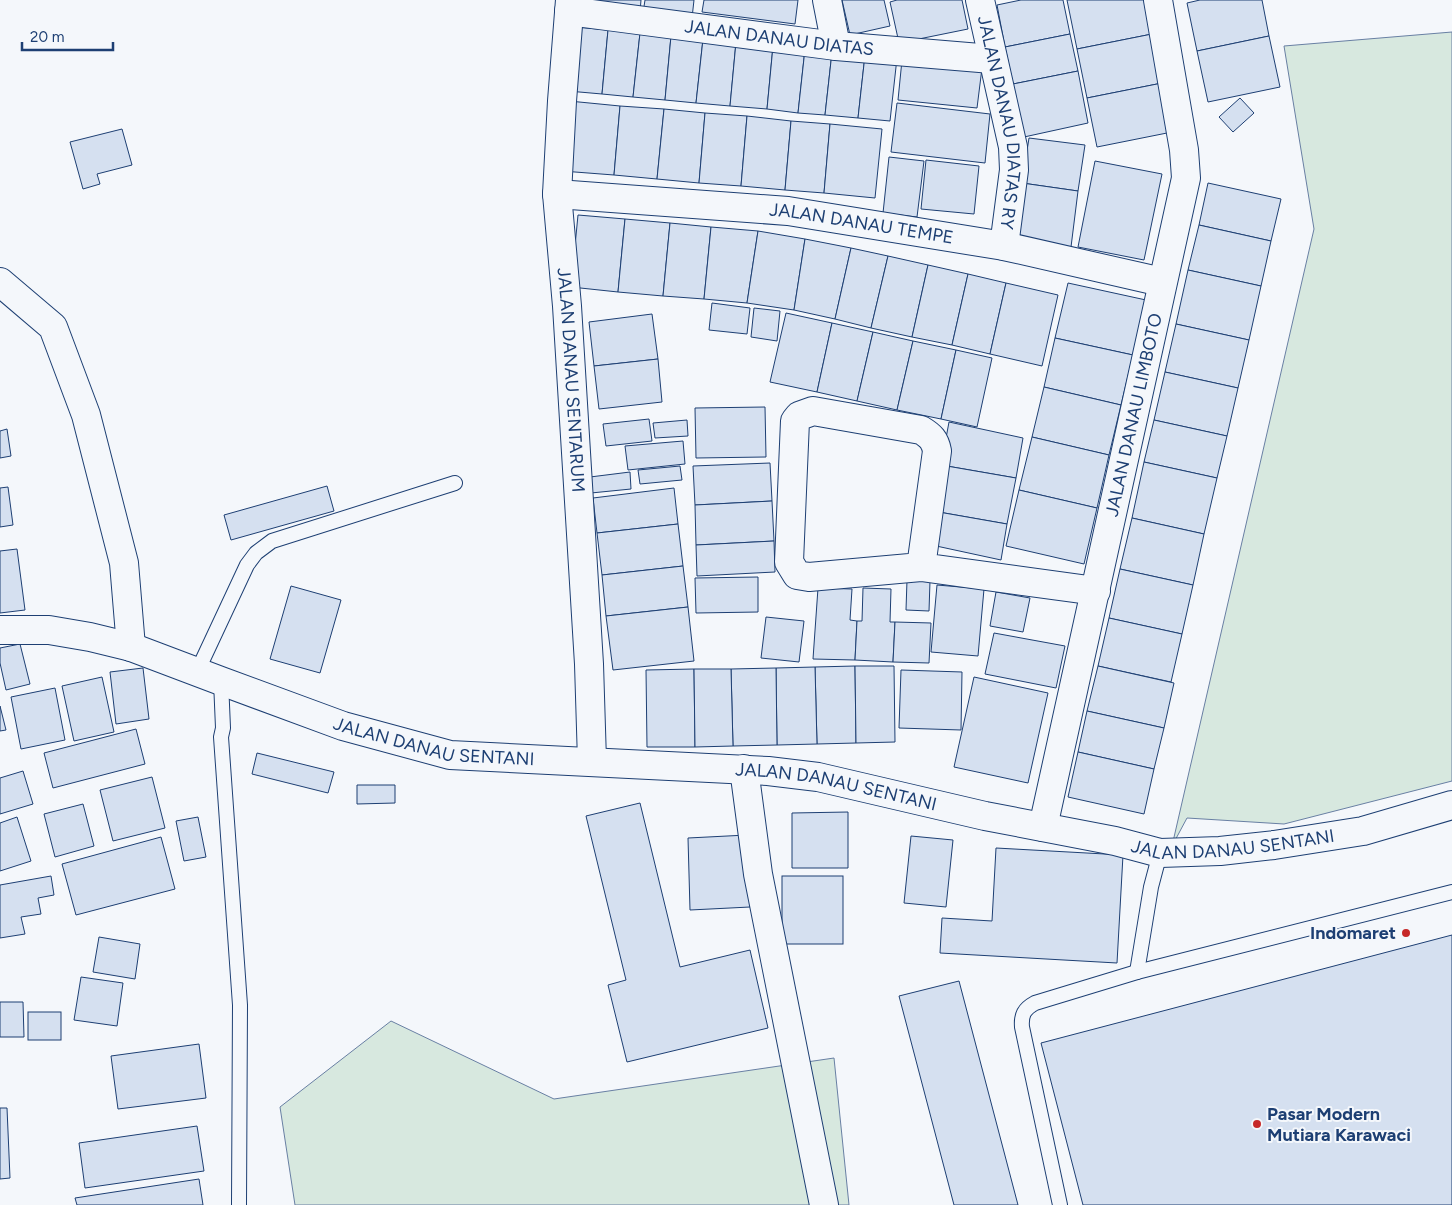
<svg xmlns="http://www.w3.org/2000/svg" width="1452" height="1205" font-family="Figtree,sans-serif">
	<rect width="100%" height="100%" fill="#f4f7fb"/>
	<g fill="#d7e8df" stroke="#687fa3">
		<polygon points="1452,32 1452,781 1284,824 1187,818 1172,846 1314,229 1284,46"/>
		<polygon points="391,1021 554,1099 834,1058 849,1205 295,1205 280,1107"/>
	</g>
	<g fill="#d5e0f0" stroke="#1d3f73">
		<polygon points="576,0 641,0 640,12"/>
		<polygon points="645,0 694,0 692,18 643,13"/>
		<polygon points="704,0 798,0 795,24 702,12"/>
		<polygon points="842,0 884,0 890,26 850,35"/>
		<polygon points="897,0 962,0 968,29 899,43 890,2"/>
		<polygon points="1021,0 1063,0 1070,34 1005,47 997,5"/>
		<polygon points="1067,0 1145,0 1152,34 1077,49"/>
		<polygon points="1200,0 1262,0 1269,36 1197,51 1187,3"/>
		<polygon points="574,27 608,30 602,94 568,91"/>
		<polygon points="608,30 640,33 633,97 602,94"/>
		<polygon points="640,33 671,36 665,100 633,97"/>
		<polygon points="1070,34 1078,71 1013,84 1005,47"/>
		<polygon points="1152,34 1162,83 1087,98 1077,49"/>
		<polygon points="671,36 703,39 696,103 665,100"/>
		<polygon points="1269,36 1280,87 1208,102 1197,51"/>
		<polygon points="703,39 736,42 730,106 696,103"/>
		<polygon points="736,42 773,46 767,109 730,106"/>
		<polygon points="773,46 805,49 798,113 767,109"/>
		<polygon points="805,49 832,52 825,115 798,113"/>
		<polygon points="832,52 865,55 858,118 825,115"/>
		<polygon points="865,55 897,58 890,121 858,118"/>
		<polygon points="902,60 982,68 977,108 898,100"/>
		<polygon points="1078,71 1088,123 1024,137 1013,84"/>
		<polygon points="1162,83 1172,132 1097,147 1087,98"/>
		<polygon points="1240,98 1254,113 1233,132 1219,117"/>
		<polygon points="569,101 620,106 614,175 562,171"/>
		<polygon points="897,103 990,114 985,163 891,152"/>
		<polygon points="620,106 664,109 657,179 614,175"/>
		<polygon points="664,109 705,113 699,183 657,179"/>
		<polygon points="705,113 747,116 741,186 699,183"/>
		<polygon points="747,116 791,121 785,190 741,186"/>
		<polygon points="791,121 830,124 824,193 785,190"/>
		<polygon points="830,124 882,129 875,198 824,193"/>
		<polygon points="122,129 132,165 97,174 100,184 83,189 70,142"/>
		<polygon points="1029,138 1085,145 1078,191 1022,183"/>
		<polygon points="889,157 924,161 917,217 883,213"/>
		<polygon points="926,160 979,166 974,214 921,209"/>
		<polygon points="1095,161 1162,174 1144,260 1078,247"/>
		<polygon points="1022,183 1078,191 1071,247 1015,240"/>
		<polygon points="1208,183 1281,199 1271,241 1199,225"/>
		<polygon points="578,215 625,219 618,292 571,287"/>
		<polygon points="625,219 670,223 663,296 618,292"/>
		<polygon points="670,223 711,227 704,299 663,296"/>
		<polygon points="1199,225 1271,241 1261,286 1188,270"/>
		<polygon points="711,227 758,231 747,303 704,299"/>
		<polygon points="758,231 805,239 794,310 747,303"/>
		<polygon points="805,239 851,248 835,319 794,310"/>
		<polygon points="851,248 888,256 871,328 835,319"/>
		<polygon points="888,256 928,265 912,337 871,328"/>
		<polygon points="928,265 968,274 952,345 912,337"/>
		<polygon points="1188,270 1261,286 1249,340 1176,324"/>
		<polygon points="968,274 1006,283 990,354 952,345"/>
		<polygon points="1006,283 1058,295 1042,366 990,354"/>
		<polygon points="1068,283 1146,300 1133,355 1055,338"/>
		<polygon points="712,303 750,308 747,334 709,330"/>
		<polygon points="754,308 780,311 777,341 751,337"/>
		<polygon points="786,313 832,323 817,392 770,382"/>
		<polygon points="652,314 658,359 594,366 589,322"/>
		<polygon points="832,323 873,332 857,401 817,392"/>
		<polygon points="1176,324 1249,340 1238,388 1165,372"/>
		<polygon points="873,332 913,341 897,410 857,401"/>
		<polygon points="1055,338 1133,355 1121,405 1044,387"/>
		<polygon points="913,341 956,350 941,419 897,410"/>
		<polygon points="956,350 992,358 977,427 941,419"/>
		<polygon points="658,359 662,402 599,409 594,366"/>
		<polygon points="1165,372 1238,388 1227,436 1154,420"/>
		<polygon points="1044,387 1121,405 1109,455 1032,437"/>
		<polygon points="765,407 766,457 696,458 695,408"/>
		<polygon points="649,419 652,441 606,446 603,424"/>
		<polygon points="687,420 688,436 655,438 653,423"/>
		<polygon points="1154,420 1227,436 1217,478 1144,462"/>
		<polygon points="949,422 1023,438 1016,478 941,465"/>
		<polygon points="7,429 11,456 0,458 0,431"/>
		<polygon points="1032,437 1109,455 1097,508 1019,490"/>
		<polygon points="683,441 685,464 628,470 625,446"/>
		<polygon points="1144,462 1217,478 1204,534 1132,518"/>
		<polygon points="770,463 772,501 695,505 693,466"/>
		<polygon points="941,465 1016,478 1007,524 933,511"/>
		<polygon points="680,466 682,480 640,484 638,470"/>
		<polygon points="630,472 631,489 591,493 590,477"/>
		<polygon points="327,486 334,511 231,540 224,515"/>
		<polygon points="8,487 13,525 0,527 0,488"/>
		<polygon points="674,488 678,524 597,533 593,498"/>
		<polygon points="1019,490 1097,508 1084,564 1006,546"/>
		<polygon points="772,501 774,541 696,545 695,505"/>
		<polygon points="933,511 1007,524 1001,560 927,544"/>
		<polygon points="1132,518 1204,534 1193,585 1120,569"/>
		<polygon points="678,524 683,566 602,575 597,533"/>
		<polygon points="774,541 775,572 697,576 696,545"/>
		<polygon points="17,549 25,610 0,613 0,551"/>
		<polygon points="683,566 688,607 606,616 602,575"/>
		<polygon points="1120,569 1193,585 1182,634 1109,618"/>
		<polygon points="758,577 758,612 696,613 695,578"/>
		<polygon points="907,580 930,581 929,611 906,610"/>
		<polygon points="937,585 984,589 978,656 931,652"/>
		<polygon points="291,586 341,600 320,673 270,659"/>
		<polygon points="818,588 852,589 850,620 857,621 855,660 813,659"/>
		<polygon points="863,588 891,589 890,622 895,622 893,662 855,660 857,621 862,621"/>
		<polygon points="996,592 1030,598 1023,632 990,626"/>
		<polygon points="688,607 694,661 613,670 606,616"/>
		<polygon points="766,617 804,621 799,662 761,658"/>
		<polygon points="1109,618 1182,634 1171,682 1098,666"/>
		<polygon points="895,622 931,623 929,663 893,662"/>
		<polygon points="994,633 1065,646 1056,688 985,674"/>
		<polygon points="20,644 30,684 6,690 0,663 0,648"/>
		<polygon points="855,666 856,743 817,744 815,667"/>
		<polygon points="855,666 894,666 895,742 856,743"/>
		<polygon points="1098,666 1174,683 1164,728 1087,711"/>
		<polygon points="815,667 817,744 777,745 776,668"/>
		<polygon points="143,668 149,719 116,724 110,672"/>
		<polygon points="776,668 777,745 733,746 731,669"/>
		<polygon points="694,669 695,747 647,747 646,670"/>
		<polygon points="694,669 731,669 733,746 695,747"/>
		<polygon points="901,670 962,672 961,730 899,728"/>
		<polygon points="102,677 114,732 74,741 62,686"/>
		<polygon points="974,677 1048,693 1028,783 954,767"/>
		<polygon points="55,688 65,740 21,749 11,697"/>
		<polygon points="0,706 6,730 0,731"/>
		<polygon points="1087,711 1164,728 1154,769 1078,752"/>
		<polygon points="136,729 145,764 53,788 44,753"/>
		<polygon points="1078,752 1154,769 1144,814 1068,797"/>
		<polygon points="257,753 334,772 328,793 252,774"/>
		<polygon points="23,771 33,804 0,814 0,778"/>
		<polygon points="152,777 165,828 113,841 100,790"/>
		<polygon points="357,785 395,785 395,803 357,804"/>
		<polygon points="640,803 680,967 750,950 768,1028 627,1062 608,985 626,980 586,816"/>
		<polygon points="83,804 94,846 55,857 44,814"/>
		<polygon points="848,812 848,868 792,868 792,813"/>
		<polygon points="17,817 31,861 0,871 0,823"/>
		<polygon points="198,817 206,857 184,861 176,821"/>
		<polygon points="747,835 750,907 690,910 688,838"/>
		<polygon points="911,836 953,840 946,907 904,903"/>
		<polygon points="161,837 175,889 76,915 62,864"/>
		<polygon points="996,848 1123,855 1117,963 940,953 942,918 992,921"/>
		<polygon points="51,876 54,895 38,898 41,914 21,917 25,934 0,938 0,885"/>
		<rect x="782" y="876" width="61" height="68"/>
		<polygon points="1452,935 1452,1205 1083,1205 1041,1043"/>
		<polygon points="99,937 140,944 135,979 93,972"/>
		<polygon points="81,977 123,983 117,1026 74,1020"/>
		<polygon points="959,981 1018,1205 954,1205 899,996"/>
		<polygon points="0,1002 23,1002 24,1037 0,1037"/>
		<rect x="28" y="1012" width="33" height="28"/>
		<polygon points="199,1044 206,1098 118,1109 111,1056"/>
		<polygon points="0,1108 7,1108 10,1178 0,1179"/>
		<polygon points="197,1126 204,1171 85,1188 79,1143"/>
		<polygon points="199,1179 203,1205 77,1205 75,1198"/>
	</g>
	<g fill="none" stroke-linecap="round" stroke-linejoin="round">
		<defs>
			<g id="lane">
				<polyline points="197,672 247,565 256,553 272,541 455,483"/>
				<polyline points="221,681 223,728 221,737 240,1005 239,1205"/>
				<polyline points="1137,972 1151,887 1160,853"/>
				<path d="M1060,1205L1022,1027C1021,1015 1024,1009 1035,1003L1137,972L1452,892"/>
			</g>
			<g id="street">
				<path id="s1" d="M570,0L562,101L557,194L567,306L589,664L592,761"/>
				<polyline points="827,0 836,46"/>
				<path id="s2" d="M980,0L1013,147L1014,170L1004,246"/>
				<path id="s3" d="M569,11L836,46L992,59"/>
				<path id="s4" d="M557,194L788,211L1004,246L1162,282"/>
				<polyline points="0,282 53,327 86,415 124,563 131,647"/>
				<path d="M921,567L937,451C935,440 931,436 921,430L813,411L799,416L795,421L789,562L797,575L809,577L921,567L1096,591"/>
				<path id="s5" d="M0,630H49L90,637L131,647L221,681L343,726L450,755L768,771L818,777L985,816L1115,841L1160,853L1220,851L1274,845L1363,831L1452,805"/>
				<polyline points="744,769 758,874 824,1205"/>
				<path id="s6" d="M1043,827L1186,178L1184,150L1158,0"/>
			</g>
		</defs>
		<use href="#lane" stroke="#1d3f73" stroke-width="16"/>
		<use href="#street" stroke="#1d3f73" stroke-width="30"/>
		<use href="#lane" stroke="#f4f7fb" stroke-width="14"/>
		<use href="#street" stroke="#f4f7fb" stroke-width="28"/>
	</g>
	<g fill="#c62828" stroke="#f4f7fb" stroke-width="2">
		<circle cx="1406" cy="933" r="5"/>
		<circle cx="1257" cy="1124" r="5"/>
	</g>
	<g text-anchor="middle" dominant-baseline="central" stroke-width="4" stroke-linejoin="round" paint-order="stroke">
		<g font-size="18" fill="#1d3f73" stroke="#f4f7fb">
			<text stroke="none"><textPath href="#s3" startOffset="212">JALAN DANAU DIATAS</textPath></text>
			<text stroke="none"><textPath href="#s2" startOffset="125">JALAN DANAU DIATAS RY</textPath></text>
			<text stroke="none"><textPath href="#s4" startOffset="306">JALAN DANAU TEMPE</textPath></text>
			<text stroke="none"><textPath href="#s1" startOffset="381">JALAN DANAU SENTARUM</textPath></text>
			<text stroke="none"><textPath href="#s6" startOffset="422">JALAN DANAU LIMBOTO</textPath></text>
			<text stroke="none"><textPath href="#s5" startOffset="452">JALAN DANAU SENTANI</textPath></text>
			<text stroke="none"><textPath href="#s5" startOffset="858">JALAN DANAU SENTANI</textPath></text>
			<text stroke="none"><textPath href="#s5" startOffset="1262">JALAN DANAU SENTANI</textPath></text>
		</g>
		<g font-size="18" font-weight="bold" fill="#1d3f73" stroke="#f4f7fb" text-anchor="end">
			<text x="1396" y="933">Indomaret</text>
			<text x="1267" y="1114" text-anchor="start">Pasar Modern<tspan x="1267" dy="21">Mutiara Karawaci</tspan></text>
		</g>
	</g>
	<path d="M22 42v8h91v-8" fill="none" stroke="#1d3f73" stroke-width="2.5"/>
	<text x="30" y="42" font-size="15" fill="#1d3f73" stroke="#f4f7fb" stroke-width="4" paint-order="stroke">20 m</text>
</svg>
